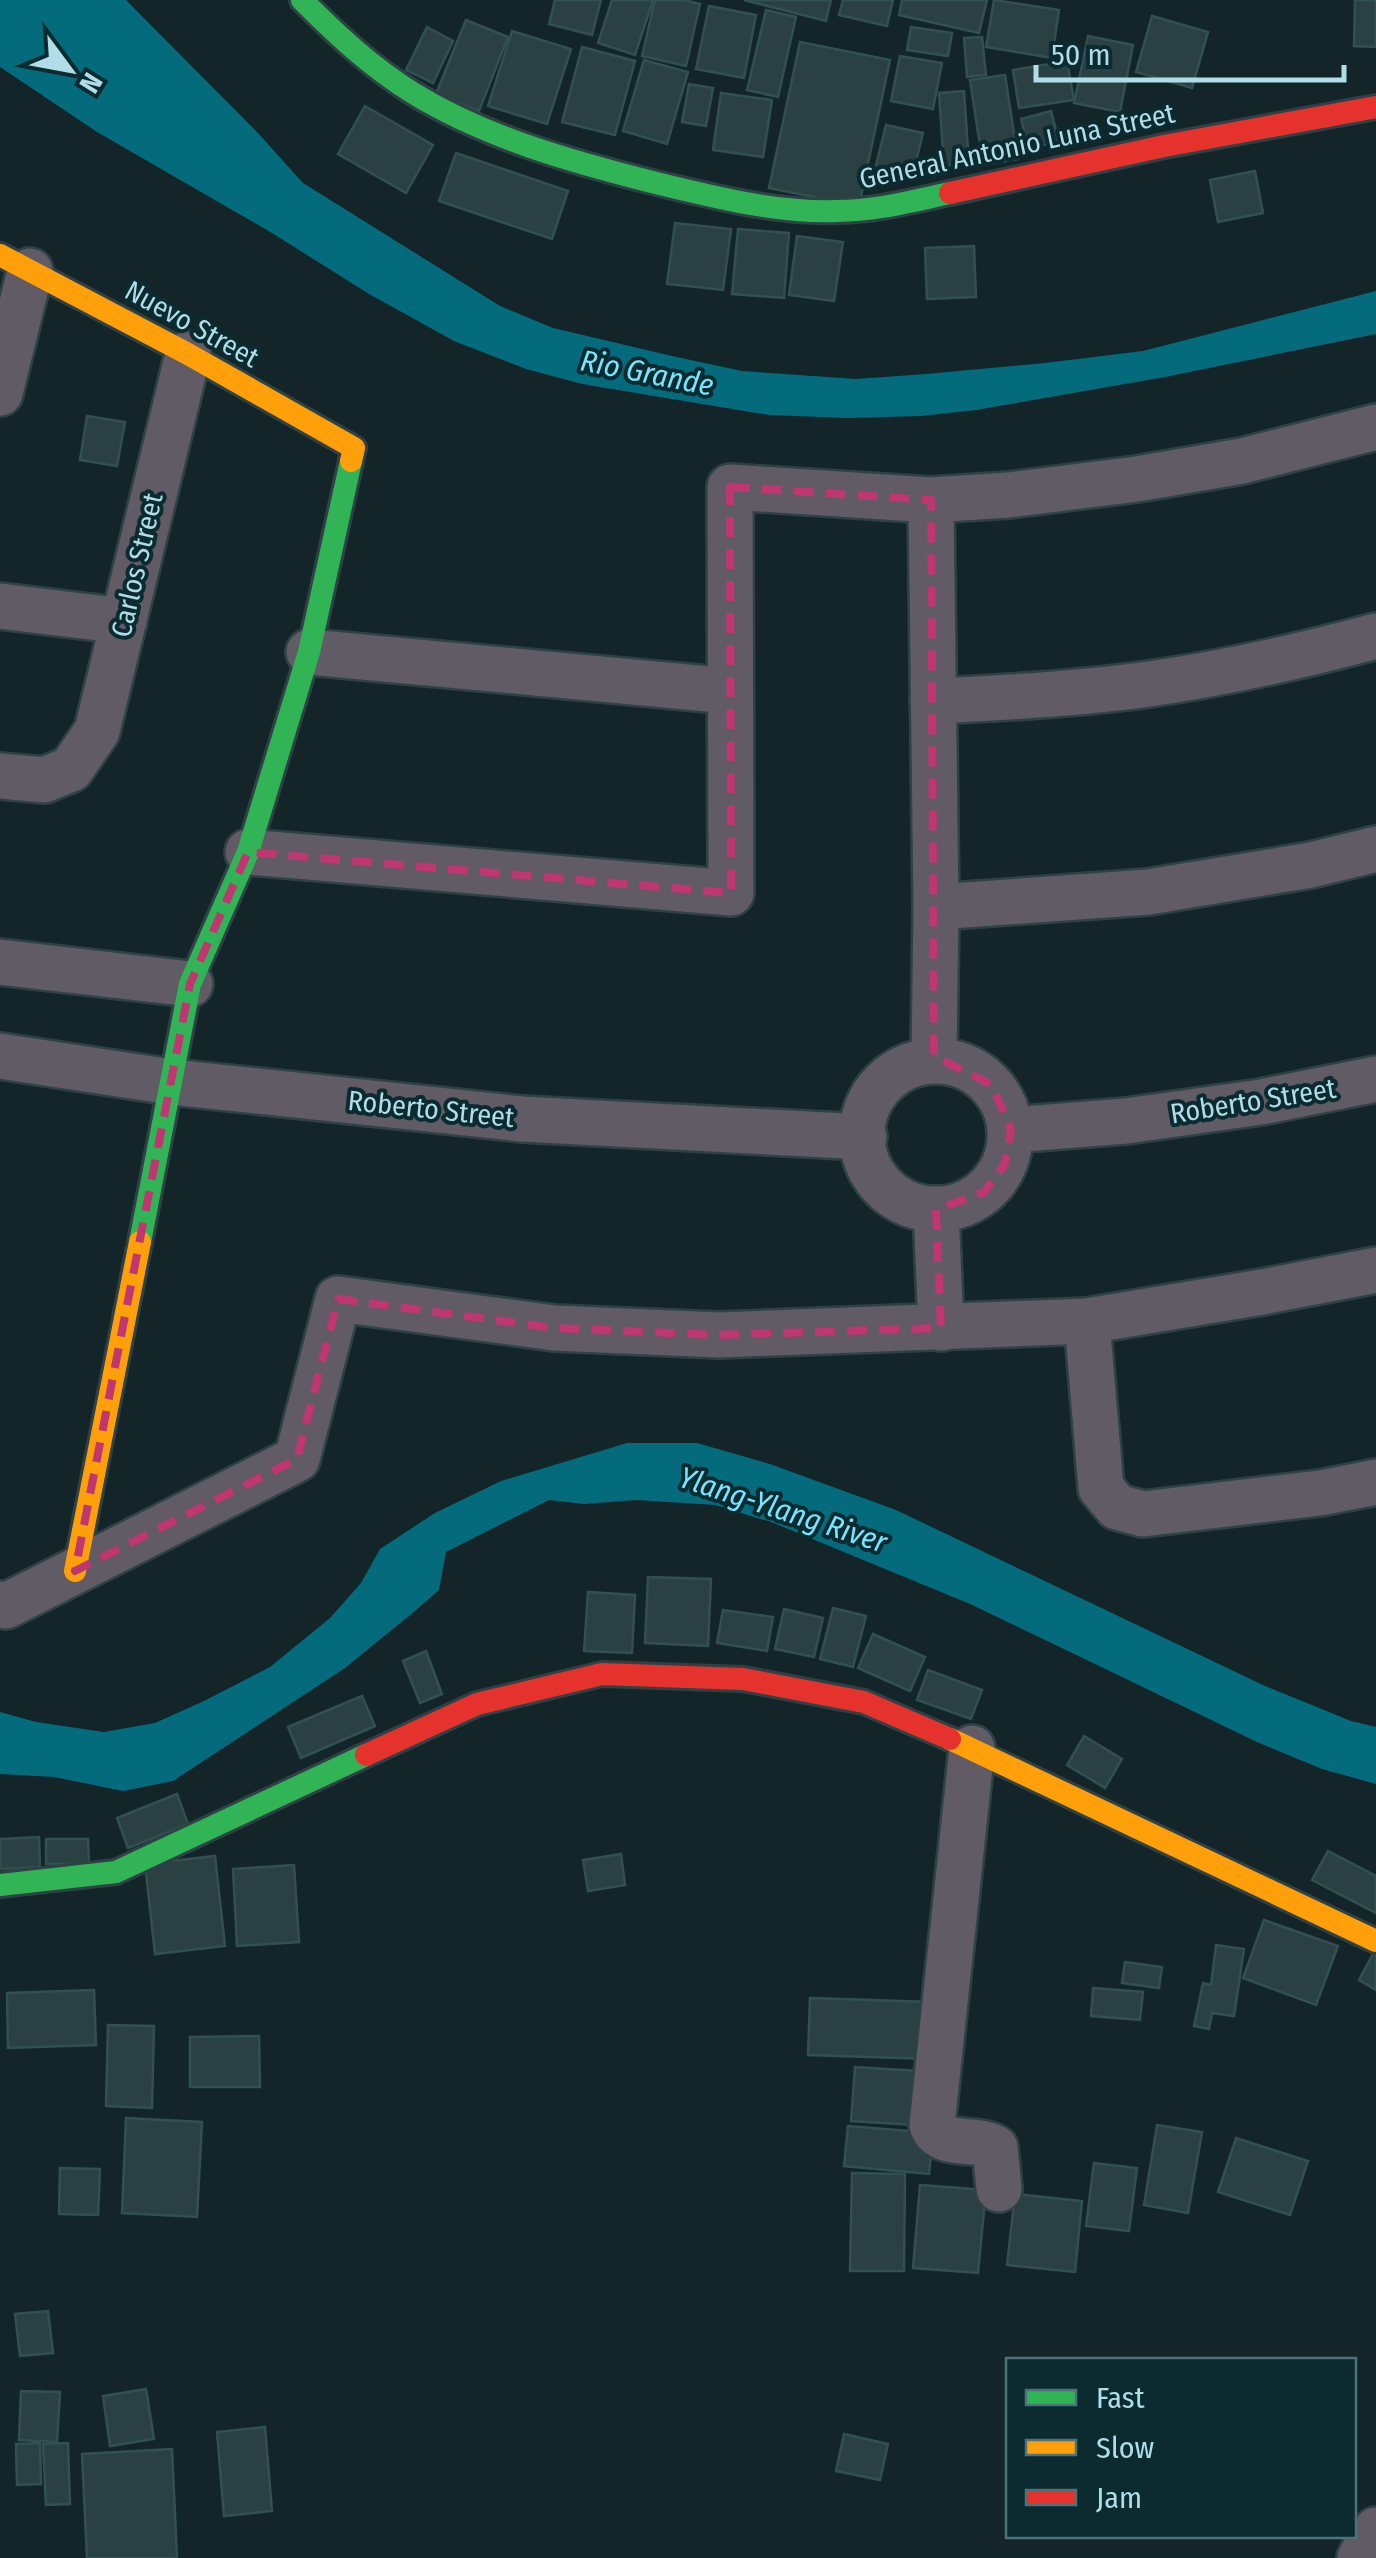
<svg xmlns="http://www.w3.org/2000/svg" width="1376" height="2558" font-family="'Fira Sans Condensed',sans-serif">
	<rect width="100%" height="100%" fill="#132529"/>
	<g fill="#036b7b">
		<polygon points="0,0 126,0 258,133 303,183 500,306 553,328 672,356 742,371 856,379 926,374 1045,363 1143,351 1376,291 1376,334 1165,377 976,410 921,416 848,418 769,415 582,384 526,369 454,341 369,294 272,233 97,132 0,67"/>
		<polygon points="627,1443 697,1443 770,1464 896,1510 1265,1686 1351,1721 1376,1727 1376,1784 1322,1769 1257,1742 970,1604 771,1522 715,1505 636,1500 584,1504 549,1500 446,1552 439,1590 415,1611 345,1668 173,1781 123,1791 54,1777 0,1774 0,1712 36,1722 104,1732 155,1723 204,1701 270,1667 330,1618 361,1583 380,1549 435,1513 501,1481"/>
	</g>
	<g fill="#2a4042" stroke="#325052" stroke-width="2.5">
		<polygon points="555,0 601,0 592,35 549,24"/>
		<polygon points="612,0 653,0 635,55 598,43"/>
		<polygon points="655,0 684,0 700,4 686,66 642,56"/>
		<polygon points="744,0 831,0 826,21"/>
		<polygon points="843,0 893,0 887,26 839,15"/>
		<polygon points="902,0 987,0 979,33 899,15"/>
		<polygon points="994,0 1059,10 1052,58 986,47"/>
		<polygon points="1355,0 1376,0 1376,47 1354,46"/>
		<polygon points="709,6 756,15 744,78 696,69"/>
		<polygon points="766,10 796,17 778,97 747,90"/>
		<polygon points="1152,16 1208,32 1192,88 1136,72"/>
		<polygon points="466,20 508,37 479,111 436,94"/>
		<polygon points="427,27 453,41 433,83 406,70"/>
		<polygon points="911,27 952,33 948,56 907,50"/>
		<polygon points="512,31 571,49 547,124 488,106"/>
		<polygon points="1088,36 1133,45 1120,112 1074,103"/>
		<polygon points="982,37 986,75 967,77 964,38"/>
		<polygon points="800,42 890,60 859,206 769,188"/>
		<polygon points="582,47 635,61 615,135 562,122"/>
		<polygon points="900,56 942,63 933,109 891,101"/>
		<polygon points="644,60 688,72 667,144 623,131"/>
		<polygon points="1067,61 1074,100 1019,108 1013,70"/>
		<polygon points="1005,75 1018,159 983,165 970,80"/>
		<polygon points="689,84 713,88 706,126 682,122"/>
		<polygon points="964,91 969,164 944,166 939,93"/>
		<polygon points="721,93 772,100 763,157 713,150"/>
		<polygon points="365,106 433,145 406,193 338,154"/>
		<polygon points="1051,111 1059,141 1029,149 1021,119"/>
		<polygon points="886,125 923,133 912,178 875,169"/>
		<polygon points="456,153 568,191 552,239 439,201"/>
		<polygon points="1255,171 1263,213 1218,222 1210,180"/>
		<polygon points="675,223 731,229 723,290 667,284"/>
		<polygon points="738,229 789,233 784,298 732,294"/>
		<polygon points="797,236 843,242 834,301 789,295"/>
		<polygon points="974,246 976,297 927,299 925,248"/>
		<polygon points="87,416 125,422 117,466 80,460"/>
		<polygon points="648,1577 711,1579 708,1646 645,1643"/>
		<polygon points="588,1592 635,1595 632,1653 584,1651"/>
		<polygon points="833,1608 866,1616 853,1667 820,1659"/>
		<polygon points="784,1609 823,1618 814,1657 775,1649"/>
		<polygon points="723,1610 773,1617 767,1651 717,1643"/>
		<polygon points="873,1634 925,1657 910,1691 858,1668"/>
		<polygon points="426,1651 442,1694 420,1703 403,1661"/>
		<polygon points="928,1670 982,1690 971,1719 917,1700"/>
		<polygon points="362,1696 375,1726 301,1758 288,1727"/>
		<polygon points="1084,1736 1122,1759 1105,1788 1067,1765"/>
		<polygon points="177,1794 188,1824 128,1848 117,1818"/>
		<polygon points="39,1837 40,1867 0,1869 0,1839"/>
		<polygon points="46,1839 88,1839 89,1864 46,1864"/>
		<polygon points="1328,1851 1376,1876 1376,1913 1312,1880"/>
		<polygon points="621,1854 625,1885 588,1891 583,1860"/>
		<polygon points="215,1856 225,1946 155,1954 145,1864"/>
		<polygon points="294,1865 299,1942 237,1946 233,1869"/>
		<polygon points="1264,1920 1338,1946 1316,2005 1243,1978"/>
		<polygon points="1216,1945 1244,1949 1234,2016 1212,2013 1209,2029 1194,2026 1203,1983 1211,1985"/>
		<polygon points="1374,1952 1376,1953 1376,1990 1359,1980"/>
		<polygon points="1125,1962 1162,1967 1159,1988 1122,1983"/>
		<polygon points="1093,1988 1143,1992 1140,2020 1091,2016"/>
		<polygon points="94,1990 96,2045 8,2048 7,1993"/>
		<polygon points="810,1998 932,2002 930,2059 808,2055"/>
		<polygon points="108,2025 154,2026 152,2108 106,2106"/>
		<polygon points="259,2036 260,2087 190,2087 190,2037"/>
		<polygon points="855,2067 918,2071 914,2125 851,2121"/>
		<polygon points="126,2118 202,2122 197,2217 122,2213"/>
		<polygon points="1157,2125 1202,2132 1188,2213 1144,2205"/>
		<polygon points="848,2126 933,2133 929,2174 844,2166"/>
		<polygon points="1236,2138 1308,2161 1290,2215 1218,2192"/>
		<polygon points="1094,2163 1137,2168 1129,2231 1086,2226"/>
		<polygon points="60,2168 100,2169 98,2215 59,2214"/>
		<polygon points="852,2173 905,2174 904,2271 850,2271"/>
		<polygon points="920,2185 986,2190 978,2273 913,2268"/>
		<polygon points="1015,2194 1082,2201 1075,2272 1007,2265"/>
		<polygon points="48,2311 53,2353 20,2356 15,2314"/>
		<polygon points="146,2389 154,2439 110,2446 103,2396"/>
		<polygon points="21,2391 60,2392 57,2442 19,2440"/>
		<polygon points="265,2427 272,2511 224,2516 217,2432"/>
		<polygon points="844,2434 888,2444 880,2480 836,2471"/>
		<polygon points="40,2443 41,2484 17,2485 16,2444"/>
		<polygon points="68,2443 70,2504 46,2505 43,2444"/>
		<polygon points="172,2449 177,2558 87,2558 82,2454"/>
	</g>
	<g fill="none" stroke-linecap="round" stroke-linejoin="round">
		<defs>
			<g id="street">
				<polyline points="0,393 30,271"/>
				<polyline points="931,500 936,907 934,1060"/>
				<polyline points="0,606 124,621"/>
				<polyline points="309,652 730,691"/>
				<path d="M933,701C1005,698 1077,694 1149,684C1225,673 1302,656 1376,636"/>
				<polyline points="0,776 44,780 71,769 97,731 188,354"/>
				<polyline points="248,852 731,893 730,487 931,500 1009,495 1137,479 1242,461 1376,427"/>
				<polyline points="936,907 1148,892 1311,865 1376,849"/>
				<polyline points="0,962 190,984"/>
				<polyline points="0,1056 171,1082 522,1119 864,1137"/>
				<circle cx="936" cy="1135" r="74"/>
				<polyline points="1011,1130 1126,1121 1261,1102 1376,1079"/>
				<polyline points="936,1210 941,1328"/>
				<polyline points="1087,1321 1101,1488 1117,1507 1143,1514 1320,1493 1376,1482"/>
				<polyline points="0,1604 6,1606 297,1459 338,1299 554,1328 719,1335 1087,1321 1262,1292 1376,1270"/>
				<path d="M972,1748L932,2125C941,2149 977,2136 995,2148L999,2189"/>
				<polyline points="1360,2558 1376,2530"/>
			</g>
			<g id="fast">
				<path d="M302,0C336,34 371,67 413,93C486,138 573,162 656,183C715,197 775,213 837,211C875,211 912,201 950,193"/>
				<polyline points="140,1242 190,984 248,852 309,652 351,461"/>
				<polyline points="0,1885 116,1872 366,1755"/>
			</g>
			<g id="slow">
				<polyline points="0,255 188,354 354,448 351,461"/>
				<polyline points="75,1571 140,1242"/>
				<polyline points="950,1739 1376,1941"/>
			</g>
			<g id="jam">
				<polyline points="950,193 1164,146 1376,107"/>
				<polyline points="366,1755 477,1704 602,1674 743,1679 864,1702 950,1739"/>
			</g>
		</defs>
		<use href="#street" stroke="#2e4246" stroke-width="50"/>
		<use href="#fast" stroke="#2e4246" stroke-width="28"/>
		<use href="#slow" stroke="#2e4246" stroke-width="28"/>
		<use href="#jam" stroke="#2e4246" stroke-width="28"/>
		<use href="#street" stroke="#605b64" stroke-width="45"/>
		<use href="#fast" stroke="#30b455" stroke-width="22"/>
		<use href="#slow" stroke="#ff9f0a" stroke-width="22"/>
		<use href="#jam" stroke="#e5322d" stroke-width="22"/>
	</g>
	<path fill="none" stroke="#bf3670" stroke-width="8" stroke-dasharray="20 12" stroke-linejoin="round" d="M730,487L931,500L934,1056L992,1085L1011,1130L1005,1164L984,1192L936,1210L941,1328L719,1335L554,1328L338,1299L297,1459L75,1571L190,984L248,852L731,893Z"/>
	<g text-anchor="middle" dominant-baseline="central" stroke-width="8" stroke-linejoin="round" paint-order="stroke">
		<g font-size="28" fill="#b1dde8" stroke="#0b2b31">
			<text transform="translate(1017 146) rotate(-12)">General Antonio Luna Street</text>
			<text transform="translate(192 324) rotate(29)">Nuevo Street</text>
			<text transform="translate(137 565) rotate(-77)">Carlos Street</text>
			<text transform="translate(1253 1101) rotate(-9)">Roberto Street</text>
			<text transform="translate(431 1109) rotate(6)">Roberto Street</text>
		</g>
		<g font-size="30" font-style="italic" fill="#76e5fd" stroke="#0b2b31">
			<text transform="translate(647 373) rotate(11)">Rio Grande</text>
			<text transform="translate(783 1510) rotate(18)">Ylang-Ylang River</text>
		</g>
	</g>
	<rect x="1006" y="2358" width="350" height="180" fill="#0b2b31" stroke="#4d727a" stroke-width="2.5"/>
	<rect x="1026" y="2390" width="50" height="15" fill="#30b455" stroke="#4d727a" stroke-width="2.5"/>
	<text x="1096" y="2408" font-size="30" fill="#b1dde8">Fast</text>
	<rect x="1026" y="2440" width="50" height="15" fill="#ff9f0a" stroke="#4d727a" stroke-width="2.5"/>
	<text x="1096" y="2458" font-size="30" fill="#b1dde8">Slow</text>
	<rect x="1026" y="2490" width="50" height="15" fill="#e5322d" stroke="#4d727a" stroke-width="2.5"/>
	<text x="1096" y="2508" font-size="30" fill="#b1dde8">Jam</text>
	<g transform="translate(70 70) rotate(122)" stroke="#0b2b31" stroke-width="8" paint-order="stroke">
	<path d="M0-8L18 38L0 25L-18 38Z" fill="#b1dde8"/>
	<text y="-15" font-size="28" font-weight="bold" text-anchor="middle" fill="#b1dde8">N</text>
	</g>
	<path d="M1036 65v15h308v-15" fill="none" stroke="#b1dde8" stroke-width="5"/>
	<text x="1051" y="65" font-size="30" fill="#b1dde8" stroke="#0b2b31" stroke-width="8" paint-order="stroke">50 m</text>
</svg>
